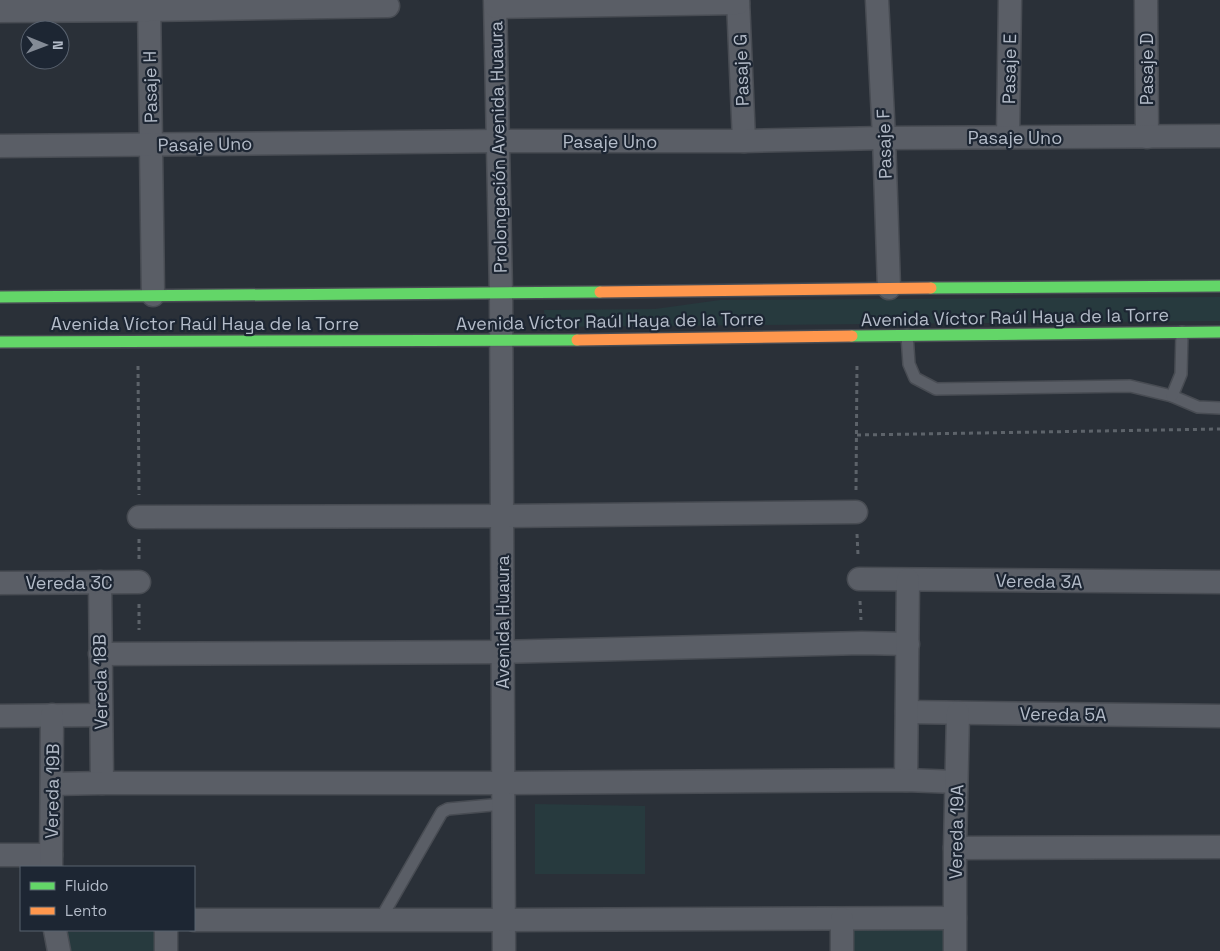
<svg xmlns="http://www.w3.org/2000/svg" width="1220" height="951" font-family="'Space Grotesk',sans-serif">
	<rect width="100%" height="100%" fill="#2a3038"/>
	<g fill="#273a3e">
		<polygon points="1220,297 1220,321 545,327 544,310 655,309 720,300"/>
		<polygon points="535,804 645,806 645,874 535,874"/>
		<polygon points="849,925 949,926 949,951 848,951"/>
		<polygon points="159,930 159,951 67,951 68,932"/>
	</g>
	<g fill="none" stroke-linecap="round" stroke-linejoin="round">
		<defs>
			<g id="lane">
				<polyline points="907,335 909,364 915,378 936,389 1130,386 1172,396 1198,407 1220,408"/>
				<polyline points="1172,396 1181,374 1182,332"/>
				<polyline points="380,920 442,812 448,809 503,804"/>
			</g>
			<g id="street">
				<polyline points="149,0 153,295"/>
				<polyline points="495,0 501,294 504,951"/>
				<polyline points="738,0 744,141"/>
				<polyline points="877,0 884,138 889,288"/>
				<polyline points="1146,0 1147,137"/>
				<polyline points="496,7 738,3"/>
				<polyline points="0,11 149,10 388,6"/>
				<polyline points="1008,137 1010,0"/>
				<polyline points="0,146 498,141 744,141 884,138 1220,136"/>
				<polyline points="139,517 502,516 856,512"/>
				<polyline points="859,579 1220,582"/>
				<polyline points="100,582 102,783"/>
				<polyline points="0,583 139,582"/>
				<polyline points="100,654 502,652 862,643 908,644"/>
				<polyline points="907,712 1220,716"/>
				<polyline points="0,716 100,715"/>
				<polyline points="906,780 908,580"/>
				<polyline points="53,784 102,783 503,783 906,780 956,782"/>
				<polyline points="955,848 1220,847"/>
				<polyline points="0,855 51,855"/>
				<polyline points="51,867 52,715"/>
				<polyline points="194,920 504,920 955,918"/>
				<polyline points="55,930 59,951"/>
				<polyline points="166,930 166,951"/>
				<polyline points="842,951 842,919"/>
				<polyline points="955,951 955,848 958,713"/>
			</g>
			<g id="fast">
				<polyline points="931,288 1220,286"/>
				<polyline points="0,297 600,292"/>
				<polyline points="852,336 1220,332"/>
				<polyline points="0,342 577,340"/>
			</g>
			<g id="slow">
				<polyline points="600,292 931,288"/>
				<polyline points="577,340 852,336"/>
			</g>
		</defs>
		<use href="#lane" stroke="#484c53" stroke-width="14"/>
		<use href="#street" stroke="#484c53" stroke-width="25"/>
		<use href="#fast" stroke="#484c53" stroke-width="14"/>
		<use href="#slow" stroke="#484c53" stroke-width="14"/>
		<g stroke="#5d636a" stroke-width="3" stroke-dasharray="4 4" stroke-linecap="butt">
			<polyline points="138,366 139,495"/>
			<polyline points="857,435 1220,429"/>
			<polyline points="856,490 857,362"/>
			<polyline points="857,534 858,555"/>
			<polyline points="139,539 139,560"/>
			<polyline points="860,601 861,620"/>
			<polyline points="139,604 139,630"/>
		</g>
		<use href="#lane" stroke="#5a5e66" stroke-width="11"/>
		<use href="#street" stroke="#5a5e66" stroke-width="22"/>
		<use href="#fast" stroke="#63d668" stroke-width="11"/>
		<use href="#slow" stroke="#ff974d" stroke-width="11"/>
	</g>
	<g text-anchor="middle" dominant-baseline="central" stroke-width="4.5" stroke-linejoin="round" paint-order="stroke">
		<g font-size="18" fill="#b4bcc9" stroke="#1d2633">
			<text transform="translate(1009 69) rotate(-89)">Pasaje E</text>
			<text transform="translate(1146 69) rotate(-90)">Pasaje D</text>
			<text transform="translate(741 70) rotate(-92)">Pasaje G</text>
			<text transform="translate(150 87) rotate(-91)">Pasaje H</text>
			<text x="1015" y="137">Pasaje Uno</text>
			<text x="610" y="141">Pasaje Uno</text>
			<text transform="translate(205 144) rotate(-1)">Pasaje Uno</text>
			<text transform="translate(884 144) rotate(-92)">Pasaje F</text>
			<text transform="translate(498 147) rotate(-91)">Prolongación Avenida Huaura</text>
			<text transform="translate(1015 317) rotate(-1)">Avenida Víctor Raúl Haya de la Torre</text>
			<text transform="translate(610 321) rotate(-1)">Avenida Víctor Raúl Haya de la Torre</text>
			<text x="205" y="323">Avenida Víctor Raúl Haya de la Torre</text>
			<text transform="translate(1039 581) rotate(1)">Vereda 3A</text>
			<text x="69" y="582">Vereda 3C</text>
			<text transform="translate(502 622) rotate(-90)">Avenida Huaura</text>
			<text transform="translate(100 682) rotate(-91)">Vereda 18B</text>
			<text transform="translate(1063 714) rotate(1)">Vereda 5A</text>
			<text transform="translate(52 791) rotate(-89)">Vereda 19B</text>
			<text transform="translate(956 832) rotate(-89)">Vereda 19A</text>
		</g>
	</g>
	<rect x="20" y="866" width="175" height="65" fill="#1d2633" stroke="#59626f"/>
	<rect x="30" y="882" width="25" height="8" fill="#63d668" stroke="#59626f"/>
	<text x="65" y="891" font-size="15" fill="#b4bcc9">Fluido</text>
	<rect x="30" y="907" width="25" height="8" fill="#ff974d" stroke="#59626f"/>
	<text x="65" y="916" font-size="15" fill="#b4bcc9">Lento</text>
	<g transform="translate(45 45) rotate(91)"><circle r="24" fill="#1d2633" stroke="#59626f"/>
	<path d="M0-4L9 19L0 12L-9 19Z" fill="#848b96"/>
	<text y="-8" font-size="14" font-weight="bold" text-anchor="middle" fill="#b4bcc9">N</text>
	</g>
</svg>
